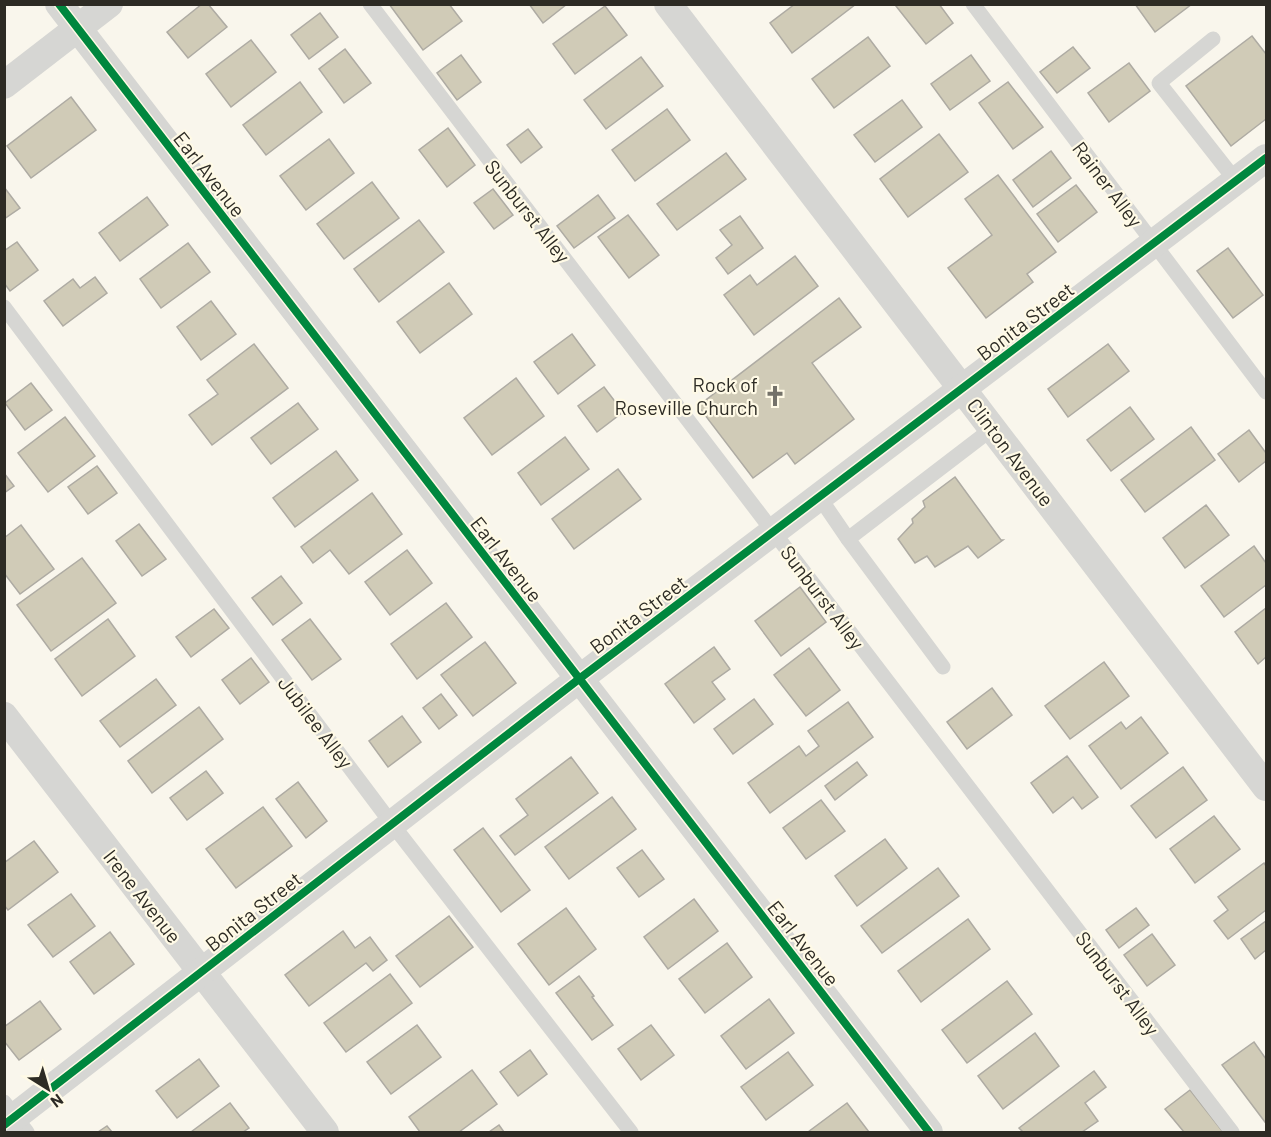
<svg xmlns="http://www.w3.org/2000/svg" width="1271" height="1137" font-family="Barlow,sans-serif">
	<rect width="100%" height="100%" fill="#f9f6ec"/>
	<g fill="#d0cbb7" stroke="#aeaba3" stroke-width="1.5">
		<polygon points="202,4 208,4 227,27 188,58 167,32"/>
		<polygon points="389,4 449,4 462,21 423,50"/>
		<polygon points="529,4 567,4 543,23"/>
		<polygon points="795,4 856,4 792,53 770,23"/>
		<polygon points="898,4 939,4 953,23 926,44 896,6"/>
		<polygon points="1135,4 1192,4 1155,32"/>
		<polygon points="605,6 627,35 575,74 553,44"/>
		<polygon points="320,13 338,37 309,59 291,35"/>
		<polygon points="1252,36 1266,54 1266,119 1231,146 1186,86"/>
		<polygon points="868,37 890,66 834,108 812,79"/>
		<polygon points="251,40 276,72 231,107 206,74"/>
		<polygon points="1073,47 1090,68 1057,93 1040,72"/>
		<polygon points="345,49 371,83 344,103 319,69"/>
		<polygon points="461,55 481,82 457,100 437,73"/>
		<polygon points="971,55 990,81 950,110 931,84"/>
		<polygon points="641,57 663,86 606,129 584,100"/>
		<polygon points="1129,63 1150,91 1109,122 1088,93"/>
		<polygon points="300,82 322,112 266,155 243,125"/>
		<polygon points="1008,82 1043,127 1013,149 979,103"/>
		<polygon points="71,97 96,130 31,178 7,146"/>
		<polygon points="902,100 922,127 875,162 854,135"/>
		<polygon points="667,109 690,140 635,181 612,150"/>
		<polygon points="448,128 475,165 447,187 419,150"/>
		<polygon points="528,129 542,147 521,163 507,145"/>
		<polygon points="939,134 968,172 908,217 880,179"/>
		<polygon points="329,139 354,173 306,210 280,176"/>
		<polygon points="1051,151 1071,178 1033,207 1013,180"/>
		<polygon points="726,153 746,179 677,230 657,204"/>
		<polygon points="998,175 1056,252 1027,274 1033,282 986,318 948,268 992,235 965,199"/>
		<polygon points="372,182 399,218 344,259 317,224"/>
		<polygon points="1076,185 1097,212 1058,242 1037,214"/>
		<polygon points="4,187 20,208 4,219"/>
		<polygon points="493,189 513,215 494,229 474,203"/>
		<polygon points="598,195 615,218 574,248 557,226"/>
		<polygon points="147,197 168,225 120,261 99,233"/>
		<polygon points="628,215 659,255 629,278 598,237"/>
		<polygon points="740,216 763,248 728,274 716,258 732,245 720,230"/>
		<polygon points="419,220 444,252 379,302 354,269"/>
		<polygon points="17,242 38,270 10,291 4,283 4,251"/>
		<polygon points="188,243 210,272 161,308 140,279"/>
		<polygon points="1228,248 1263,295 1233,318 1197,271"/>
		<polygon points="795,256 818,286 754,335 724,295 750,275 757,285"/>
		<polygon points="95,277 107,293 63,326 44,301 73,279 80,288"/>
		<polygon points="449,283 472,314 420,353 397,322"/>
		<polygon points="839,298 861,327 812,363 854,419 795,464 787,453 753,478 698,406"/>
		<polygon points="211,301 236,334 201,360 177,327"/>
		<polygon points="572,334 595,365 558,394 534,362"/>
		<polygon points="254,344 288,388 212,445 189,415 218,394 207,380"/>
		<polygon points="1108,344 1129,371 1068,417 1048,389"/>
		<polygon points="516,378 544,416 492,455 464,418"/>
		<polygon points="31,383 52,410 25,430 5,403"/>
		<polygon points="604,387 623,412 597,432 578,406"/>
		<polygon points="298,403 318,429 271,464 251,438"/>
		<polygon points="1130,407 1154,439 1111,471 1087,440"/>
		<polygon points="65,417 95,456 48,492 18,453"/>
		<polygon points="1191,427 1215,460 1145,512 1121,480"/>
		<polygon points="1249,430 1266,453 1266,461 1239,482 1218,454"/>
		<polygon points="565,437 589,469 541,505 518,473"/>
		<polygon points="336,451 358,480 295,527 273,498"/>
		<polygon points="97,466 117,493 88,514 68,487"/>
		<polygon points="618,469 641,499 574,549 552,519"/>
		<polygon points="4,473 14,486 4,493"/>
		<polygon points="955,477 1001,540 1003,540 978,558 968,546 935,567 927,556 915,563 898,539 913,523 912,519 925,507 923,501"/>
		<polygon points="372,493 402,534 349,574 330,550 313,563 301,547"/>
		<polygon points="1206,505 1229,535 1185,568 1163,538"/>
		<polygon points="139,524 166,559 142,576 116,541"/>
		<polygon points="21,525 54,569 20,594 4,573 4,538"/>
		<polygon points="1254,546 1266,563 1266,585 1224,617 1201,586"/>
		<polygon points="407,550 432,583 390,615 365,582"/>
		<polygon points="82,558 116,603 51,651 17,605"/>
		<polygon points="281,576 302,603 273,625 252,598"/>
		<polygon points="800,587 826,622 781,656 755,621"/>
		<polygon points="446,603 472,637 417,679 391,644"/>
		<polygon points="1266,608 1266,657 1258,664 1235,632"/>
		<polygon points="214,609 229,628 191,657 176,637"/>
		<polygon points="108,619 135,656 82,696 55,659"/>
		<polygon points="310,619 341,659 312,680 282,640"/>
		<polygon points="485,642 516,683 473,716 441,675"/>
		<polygon points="714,647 730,669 712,682 725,699 694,723 665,684"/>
		<polygon points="809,648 840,690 806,716 774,675"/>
		<polygon points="251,658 269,682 240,704 222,680"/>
		<polygon points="1104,662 1129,696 1070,739 1045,706"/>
		<polygon points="156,679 176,705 120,747 100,721"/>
		<polygon points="992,688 1012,715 967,749 947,722"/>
		<polygon points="441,694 457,715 439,729 423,708"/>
		<polygon points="754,699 773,724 733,754 714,729"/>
		<polygon points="848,702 873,737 770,813 748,783 799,746 806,756 819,746 808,731"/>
		<polygon points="199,707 223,739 152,793 128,761"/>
		<polygon points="402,716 421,742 388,767 369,741"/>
		<polygon points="1141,717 1168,753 1121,789 1089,746 1121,722 1126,729"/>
		<polygon points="1067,756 1098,797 1082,809 1073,797 1053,813 1031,783"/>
		<polygon points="571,757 598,793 515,855 500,836 528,815 516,799"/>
		<polygon points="857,762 867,775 835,800 825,786"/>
		<polygon points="1183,767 1207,800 1156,838 1131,806"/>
		<polygon points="206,771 223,793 187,820 170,798"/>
		<polygon points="298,782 327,821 306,838 276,799"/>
		<polygon points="612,797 636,829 569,879 545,847"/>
		<polygon points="821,800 845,831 806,859 783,828"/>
		<polygon points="263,807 292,846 236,888 206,849"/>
		<polygon points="1214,816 1240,849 1195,883 1170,849"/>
		<polygon points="483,828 530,890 501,912 454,850"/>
		<polygon points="885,839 907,868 857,906 835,876"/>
		<polygon points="34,841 58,872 8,910 4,905 4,863"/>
		<polygon points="642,850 664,879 639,897 617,868"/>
		<polygon points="1264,863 1266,866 1266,910 1228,939 1214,921 1228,910 1218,897"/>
		<polygon points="938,868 959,896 882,953 861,926"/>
		<polygon points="71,894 95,926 53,957 28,925"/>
		<polygon points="694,899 718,931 668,969 644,937"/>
		<polygon points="566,908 596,949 549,985 518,944"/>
		<polygon points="1136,908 1149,925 1119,948 1106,930"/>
		<polygon points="449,916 473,947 420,987 396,956"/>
		<polygon points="968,919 990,949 921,1002 898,971"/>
		<polygon points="1266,921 1266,950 1255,959 1241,939"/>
		<polygon points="343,931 355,948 370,937 387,960 373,971 366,963 309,1006 285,975"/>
		<polygon points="110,932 134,964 94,994 70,962"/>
		<polygon points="1152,934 1175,965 1147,986 1124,955"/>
		<polygon points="727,943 752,977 705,1013 679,979"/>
		<polygon points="390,974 412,1003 346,1052 324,1023"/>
		<polygon points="579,976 594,996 592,997 613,1025 592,1040 556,993"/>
		<polygon points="1007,981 1032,1014 967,1063 942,1030"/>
		<polygon points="769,999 794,1033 746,1069 721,1036"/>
		<polygon points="40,1001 61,1029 19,1060 4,1041 4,1027"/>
		<polygon points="417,1025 441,1057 391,1094 367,1062"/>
		<polygon points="651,1025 674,1055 641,1080 618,1049"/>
		<polygon points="1035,1033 1059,1066 1003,1109 978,1076"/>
		<polygon points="1254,1042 1266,1059 1266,1120 1265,1122 1222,1065"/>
		<polygon points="530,1050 547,1074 518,1096 500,1072"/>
		<polygon points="788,1052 813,1085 766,1120 741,1087"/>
		<polygon points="199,1059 219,1086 177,1118 156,1091"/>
		<polygon points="472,1070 497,1104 459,1132 420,1132 409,1117"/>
		<polygon points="1094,1071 1106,1087 1085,1103 1098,1121 1082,1132 1023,1132 1019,1128"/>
		<polygon points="1190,1090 1223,1132 1184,1132 1165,1109"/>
		<polygon points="230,1103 249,1128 243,1132 191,1132"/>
		<polygon points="847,1103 869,1132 808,1132"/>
		<polygon points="499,1125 504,1132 489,1132"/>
		<polygon points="107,1126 112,1132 98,1132"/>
	</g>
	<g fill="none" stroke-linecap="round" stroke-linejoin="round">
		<g stroke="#d6d6d3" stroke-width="15">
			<polyline points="370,4 1232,1132"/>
			<polyline points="973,4 1266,392"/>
			<polyline points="1213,39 1159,83 1236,181"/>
			<polyline points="4,307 392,824 631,1132"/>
			<polyline points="820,498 848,539 943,667"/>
			<polyline points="848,539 993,428"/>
			<polyline points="4,1102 27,1132"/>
		</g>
		<g stroke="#d6d6d3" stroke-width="28">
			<polyline points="59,4 929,1132"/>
			<polyline points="668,4 1266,787"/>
			<polyline points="4,85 109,4"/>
			<polyline points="4,716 325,1132"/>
			<polyline points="4,1125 579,679 1266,158"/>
		</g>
		<defs>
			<g id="cycleway">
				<polyline points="59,4 929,1132"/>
				<polyline points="4,1125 579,679 1266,158"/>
			</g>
		</defs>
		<use href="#cycleway" stroke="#fffae6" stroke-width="11"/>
		<use href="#cycleway" stroke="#00873e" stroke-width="8"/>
	</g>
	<defs>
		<symbol id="church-bare" viewBox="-9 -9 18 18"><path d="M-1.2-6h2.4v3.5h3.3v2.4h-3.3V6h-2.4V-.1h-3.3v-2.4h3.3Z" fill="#74726a" stroke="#fffae6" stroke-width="2.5" paint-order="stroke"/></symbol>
	</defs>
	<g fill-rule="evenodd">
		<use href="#church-bare" x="760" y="381" width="30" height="30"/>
	</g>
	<g text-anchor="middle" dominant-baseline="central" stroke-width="4.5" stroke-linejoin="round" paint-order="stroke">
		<g font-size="20" fill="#2d2b24" stroke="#fffae6">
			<text transform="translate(210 174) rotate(52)">Earl Avenue</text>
			<text transform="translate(1108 184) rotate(53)">Rainer Alley</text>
			<text transform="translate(528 211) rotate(52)">Sunburst Alley</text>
			<text transform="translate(1025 321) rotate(-37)">Bonita Street</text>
			<text transform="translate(1011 452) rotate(53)">Clinton Avenue</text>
			<text transform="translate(507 559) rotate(52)">Earl Avenue</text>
			<text transform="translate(823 597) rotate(53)">Sunburst Alley</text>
			<text transform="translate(638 614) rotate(-37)">Bonita Street</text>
			<text transform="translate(316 722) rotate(53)">Jubilee Alley</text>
			<text transform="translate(143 896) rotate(52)">Irene Avenue</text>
			<text transform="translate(253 911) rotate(-38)">Bonita Street</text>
			<text transform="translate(804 943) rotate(52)">Earl Avenue</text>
			<text transform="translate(1118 983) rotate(53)">Sunburst Alley</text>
		</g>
		<g font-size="20" fill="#2d2b24" stroke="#fffae6" text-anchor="end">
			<text x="758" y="384">Rock of<tspan x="758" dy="23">Roseville Church</tspan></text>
		</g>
	</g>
	<rect width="1271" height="1137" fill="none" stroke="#2d2b24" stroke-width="12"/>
	<g transform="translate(48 1089) rotate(143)" stroke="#fffae6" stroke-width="4.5" paint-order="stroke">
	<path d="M0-4.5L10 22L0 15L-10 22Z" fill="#2d2b24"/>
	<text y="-9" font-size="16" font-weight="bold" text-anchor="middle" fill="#2d2b24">N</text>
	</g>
</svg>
